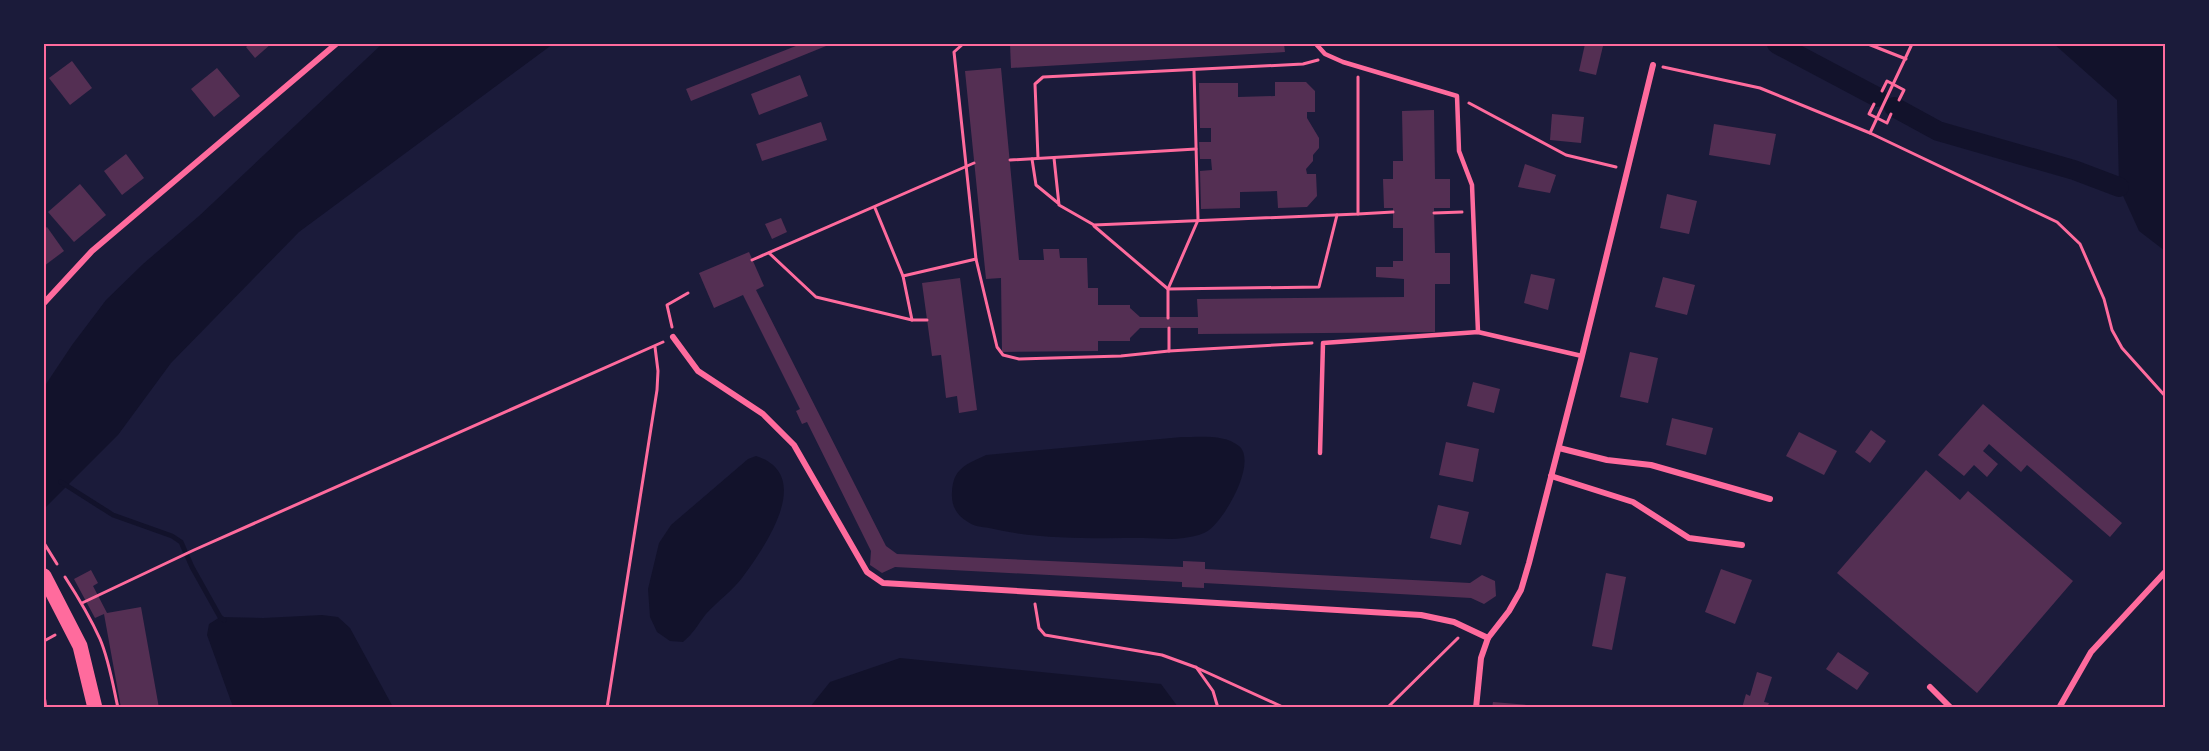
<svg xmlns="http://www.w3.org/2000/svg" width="2209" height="751" font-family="'PT Sans',sans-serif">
	<rect width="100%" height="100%" fill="#1b1b3a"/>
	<g fill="#12122b">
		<polygon points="382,44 553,44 299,232 171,363 118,435 44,509 44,387 72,345 106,300 143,264 199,216"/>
		<polygon points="2054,44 2165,44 2165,251 2139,231 2119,187 2117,100"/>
		<path d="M1182,437C1200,437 1225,434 1239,446C1258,462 1224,522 1206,532C1201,535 1191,537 1184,538C1171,540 1156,538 1143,538C1092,538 1039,540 989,528C982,527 973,526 968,522C956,515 951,505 952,492C953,468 967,464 986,455Z"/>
		<path d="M756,456C816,475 764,548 742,578C732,591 718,601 706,614C698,624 694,633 683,642L670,641L657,632L650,617L648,589L659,543L671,525L748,459Z"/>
		<polygon points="322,615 338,617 350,628 393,707 233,707 207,635 209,624 220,617 263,618"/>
		<polygon points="900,658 1161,684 1178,707 810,707 830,682"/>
	</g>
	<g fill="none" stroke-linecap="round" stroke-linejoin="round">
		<polyline stroke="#12122b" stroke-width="5" points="61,482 113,515 172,536 181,542 192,567 220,617 224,620"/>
		<g stroke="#12122b" stroke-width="20">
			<polyline points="1777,44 1877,97"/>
			<polyline points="1894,107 1938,131 2074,170 2119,187"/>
		</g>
	</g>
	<g fill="#542f53">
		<polygon points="250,44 271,44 255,58 246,47"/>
		<polygon points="801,44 831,44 691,101 686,89"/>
		<polygon points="1010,44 1284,44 1285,52 1011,68"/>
		<polygon points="1585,44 1603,46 1596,75 1579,71"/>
		<polygon points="72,61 92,88 70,105 49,78"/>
		<polygon points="217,68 240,96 214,117 191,89"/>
		<polygon points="1001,68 1019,260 1044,260 1043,249 1059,249 1060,258 1087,258 1088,288 1098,288 1098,305 1130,305 1130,308 1140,317 1198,317 1197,299 1404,297 1404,279 1376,277 1376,267 1393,267 1393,261 1403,261 1403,228 1393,228 1393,208 1384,208 1383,179 1393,179 1393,161 1403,161 1402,111 1434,110 1435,179 1450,179 1450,208 1434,208 1435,253 1450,253 1450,284 1435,284 1435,332 1198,334 1198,328 1140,328 1130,338 1130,341 1098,341 1098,351 1002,352 1001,278 986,279 965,71"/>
		<polygon points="800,75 808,96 759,115 751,94"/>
		<polygon points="1275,82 1306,82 1315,91 1315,112 1307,112 1307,118 1319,138 1319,148 1313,155 1313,161 1306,169 1307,174 1316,174 1317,196 1307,207 1278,208 1277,191 1240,192 1240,208 1201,209 1200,171 1212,170 1211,159 1200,159 1199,142 1211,142 1211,128 1200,128 1199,83 1238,83 1238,97 1275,96"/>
		<polygon points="1552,114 1584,117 1581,143 1550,140"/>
		<polygon points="821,122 827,140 762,161 756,144"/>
		<polygon points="1714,124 1776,134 1770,165 1709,155"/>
		<polygon points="126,154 144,178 122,195 104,171"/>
		<polygon points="1525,164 1556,175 1550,193 1518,187"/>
		<polygon points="80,184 106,215 74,242 48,212"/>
		<polygon points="1667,194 1697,201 1689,234 1660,228"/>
		<polygon points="781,218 787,232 772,239 765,224"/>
		<polygon points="47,227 64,251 44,266 44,229"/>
		<polygon points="749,252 764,286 756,290 886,546 897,554 1183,567 1183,561 1205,562 1205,569 1470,583 1482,575 1495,581 1496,596 1484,604 1471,598 1204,583 1204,588 1182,587 1182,582 895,567 882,573 870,565 871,551 807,422 802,424 796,411 800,409 743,295 714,308 699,273"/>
		<polygon points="1531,274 1555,279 1548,310 1524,303"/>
		<polygon points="1663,277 1695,285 1687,315 1655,307"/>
		<polygon points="960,278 977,410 959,413 957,396 946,398 941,355 932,356 922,283"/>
		<polygon points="1630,352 1658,358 1648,403 1620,397"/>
		<polygon points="1473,382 1500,389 1494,413 1467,406"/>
		<polygon points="1983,404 2122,523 2110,537 2027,465 2021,472 1989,444 1983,451 1998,464 1987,477 1974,465 1964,476 1938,455"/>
		<polygon points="1672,418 1713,428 1706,455 1666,445"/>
		<polygon points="1871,430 1886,441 1870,463 1855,452"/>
		<polygon points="1799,432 1837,451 1824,475 1786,456"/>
		<polygon points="1446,442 1479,449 1473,482 1439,475"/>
		<polygon points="1926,470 1960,500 1968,491 2073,581 1977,693 1837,573"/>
		<polygon points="1438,505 1469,512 1461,545 1430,538"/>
		<polygon points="1721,569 1752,580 1735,624 1705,612"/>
		<polygon points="91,570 98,583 93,586 107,613 141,607 159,708 121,708 104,614 95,618 74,579"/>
		<polygon points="1606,573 1626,577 1612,650 1592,646"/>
		<polygon points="1838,652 1869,673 1857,690 1826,669"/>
		<polygon points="1757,672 1772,677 1764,702 1769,703 1767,708 1742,708 1746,694 1750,696"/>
		<polygon points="1493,702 1540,706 1540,708 1492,708"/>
	</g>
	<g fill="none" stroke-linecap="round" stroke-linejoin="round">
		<g stroke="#ff6b9d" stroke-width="3">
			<polyline points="963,44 954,52 976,259 997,347 1003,355 1019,359 1121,356 1169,351 1312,343"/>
			<polyline points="1868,44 1906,59"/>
			<polyline points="1663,67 1760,88 1870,133 2057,222 2080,244 2104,299 2112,330 2122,348 2166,397"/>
			<polyline points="1882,91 1887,81 1904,90 1899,100"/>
			<polyline points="1469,103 1566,155 1616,167"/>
			<polyline points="1874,104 1869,114 1887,123 1891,114"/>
			<polyline points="1870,133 1912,44"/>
			<polyline points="1038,158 1035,84 1043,77 1303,64 1318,60"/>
			<polyline points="1054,158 1059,205 1094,225 1358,214 1358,77"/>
			<polyline points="1032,159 1036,185 1058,203"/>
			<polyline points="1010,160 1196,149"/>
			<polyline points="1434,213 1462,212"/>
			<polyline points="1358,214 1393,212"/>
			<polyline points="1094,226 1168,289 1319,287 1337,215"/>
			<polyline points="769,253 816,297 912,320 903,276 875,208"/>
			<polyline points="752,260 974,163"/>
			<polyline points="903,276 976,259"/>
			<polyline points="1168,318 1168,289 1198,220 1194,71"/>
			<polyline points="912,320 927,320"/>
			<polyline points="672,327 667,305 688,293"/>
			<polyline points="1169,328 1169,351"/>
			<polyline points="44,543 57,564"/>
			<path d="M65,577C78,597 90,617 100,639C109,660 113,685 118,708"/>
			<polyline points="82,603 194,550 663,342"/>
			<polyline points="1035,604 1039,628 1045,635 1162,655 1195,667 1285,708"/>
			<polyline points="44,641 55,635"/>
			<polyline points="1196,667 1213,691 1218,708"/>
			<polyline points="607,708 657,390 658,371 655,347"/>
			<polyline points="1387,708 1458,638"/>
		</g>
		<g stroke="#ff6b9d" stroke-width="4.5">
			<polyline points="1316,44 1325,54 1343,62 1457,96 1459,151 1472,185 1478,332"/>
			<polyline points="1320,453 1323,343 1478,332 1582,356"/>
			<polyline points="44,700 45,708"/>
		</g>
		<g stroke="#ff6b9d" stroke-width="6">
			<polyline points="44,303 92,251 336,44"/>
			<polyline points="673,337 698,371 763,414 794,445 867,572 883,583 1421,615 1454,622 1488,638"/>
			<polyline points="1559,448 1607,460 1651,465 1770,499"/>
			<polyline points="1551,476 1633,502 1689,538 1742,545"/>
			<polyline points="1930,687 1951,708"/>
			<polyline points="1476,708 1481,658 1488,638 1509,611 1521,590 1529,563 1582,356 1653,65"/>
			<polyline points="2059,708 2091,652 2166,571"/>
		</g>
		<polyline stroke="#ff6b9d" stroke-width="15" points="44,576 80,646 95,708"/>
	</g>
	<rect width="2209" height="751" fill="none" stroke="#1b1b3a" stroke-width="90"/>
	<rect x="45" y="45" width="2119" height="661" fill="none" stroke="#ff6b9d" stroke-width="2"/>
</svg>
